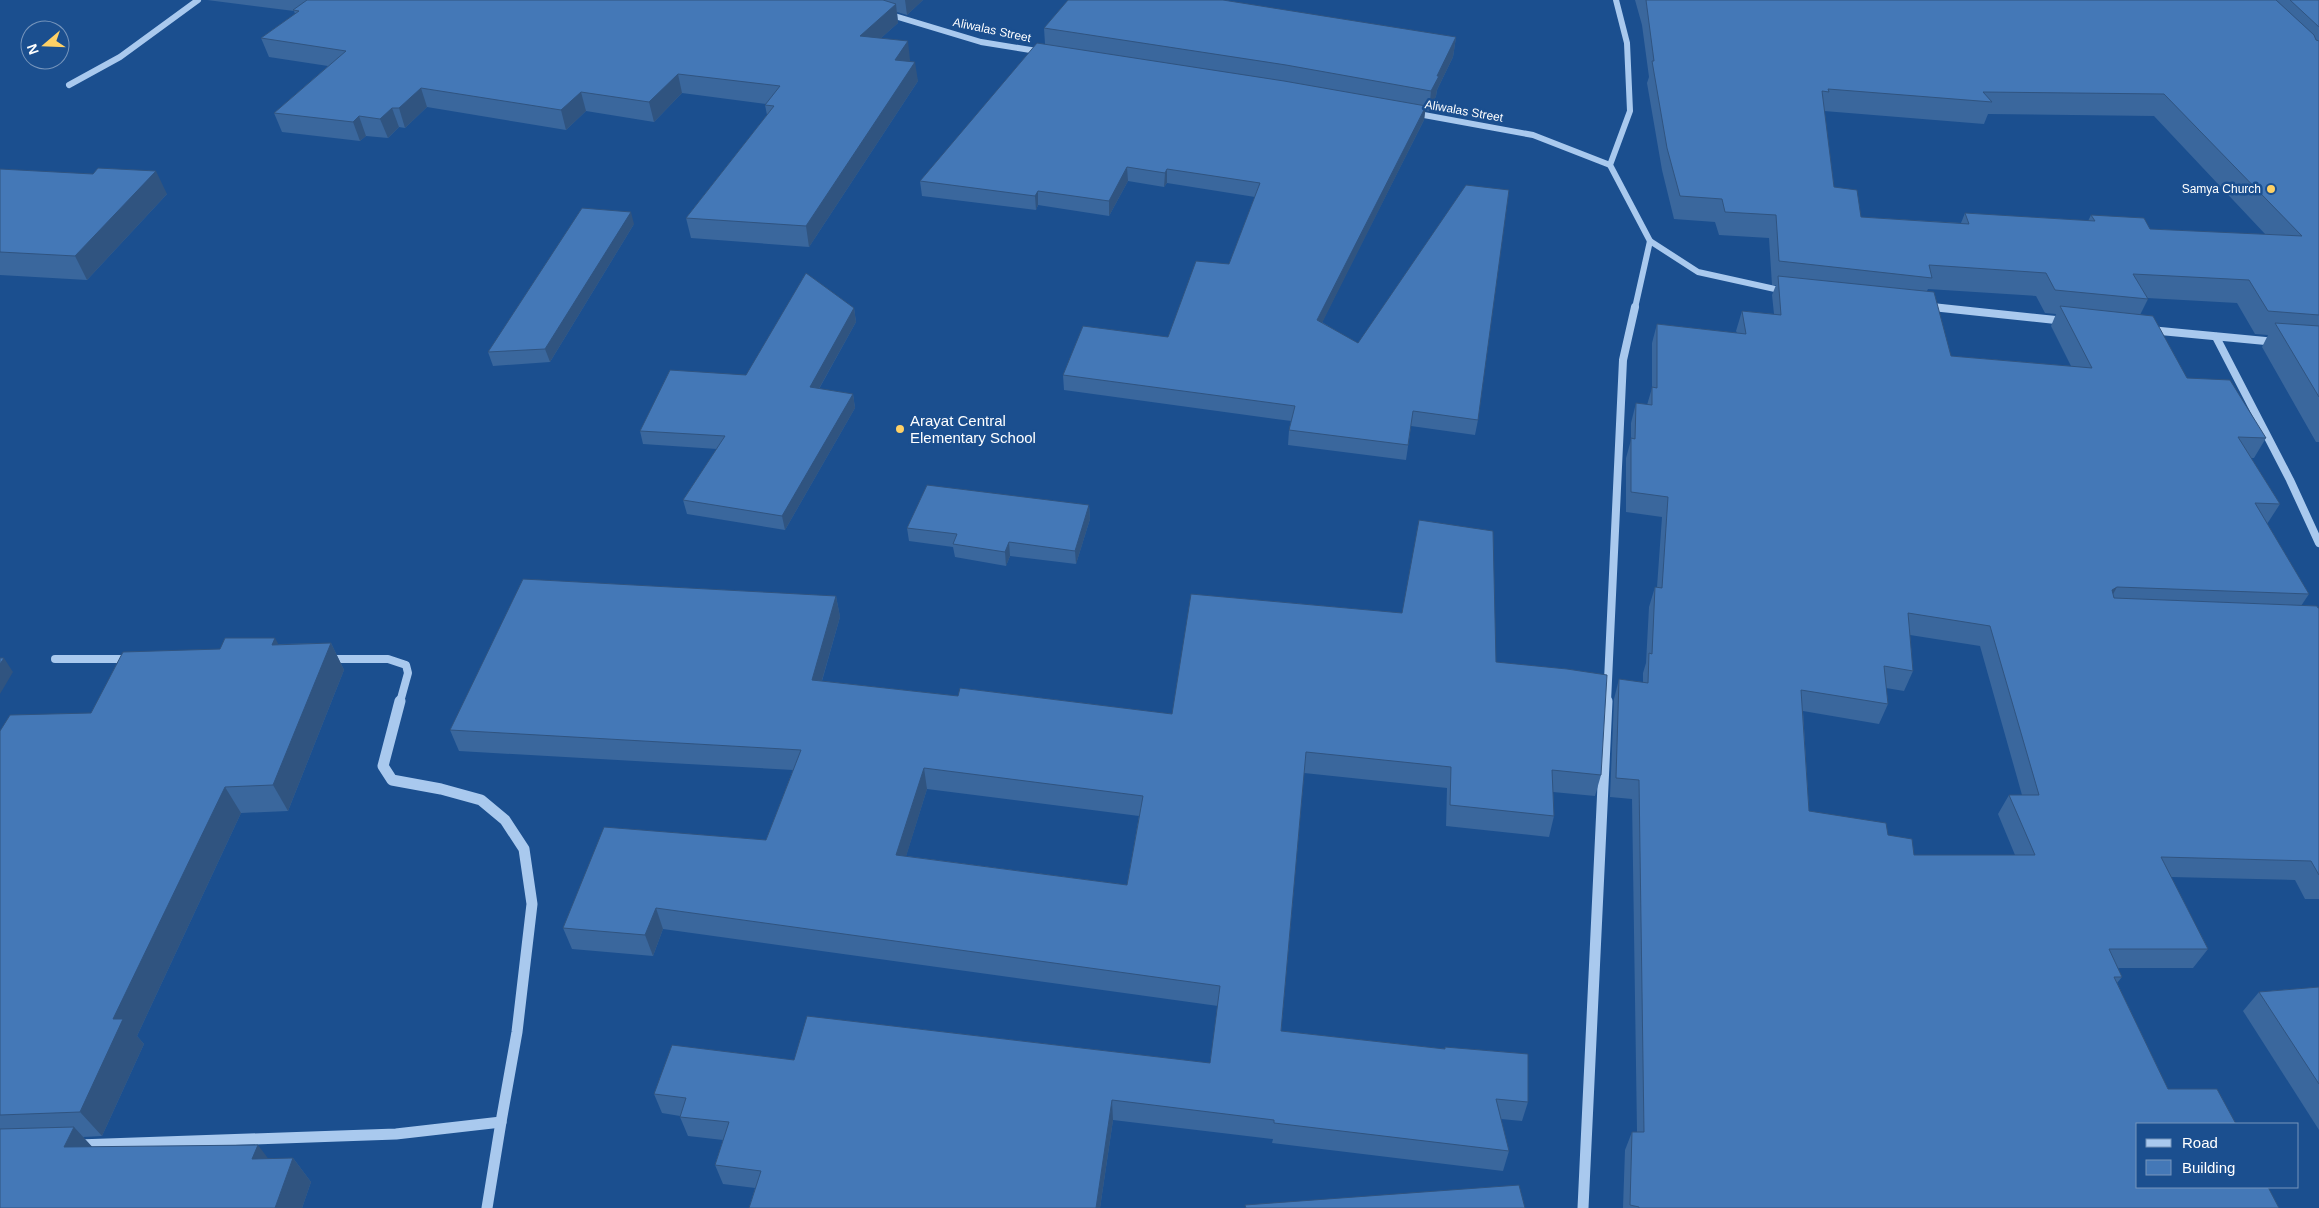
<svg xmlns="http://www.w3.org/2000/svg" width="2319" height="1208" font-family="Helvetica,sans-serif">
	<rect width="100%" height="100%" fill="#1b4f8f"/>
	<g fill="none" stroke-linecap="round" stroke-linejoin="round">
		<g stroke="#a9c9ee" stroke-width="6">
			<polyline points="1616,0 1627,43 1630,111 1610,165 1650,241 1698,272 1784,291"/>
			<polyline points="888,14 981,42 1043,52"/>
			<polyline points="69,85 120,57 198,0"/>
			<polyline points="1413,113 1533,135 1610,165"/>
			<polyline points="1926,306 1944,308"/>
			<polyline points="1635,308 1650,241"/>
		</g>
		<g stroke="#a9c9ee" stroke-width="8">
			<polyline points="1932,307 2065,321"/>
			<polyline points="2150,330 2276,342"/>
			<polyline points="2216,337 2290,480 2319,543"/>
			<polyline points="55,659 130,659"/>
			<polyline points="328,659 388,659 406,665 408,673 400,702"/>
			<polyline points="1607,702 1623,360 1635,307"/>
		</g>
		<g stroke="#a9c9ee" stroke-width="11">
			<polyline points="78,1145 396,1134 501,1122 517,1032 532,904 524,849 505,820 481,800 441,789 392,780 383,766 400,701"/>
			<polyline points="487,1208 501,1122"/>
			<polyline points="1583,1208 1607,701"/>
		</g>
	</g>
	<g fill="#3a679d" fill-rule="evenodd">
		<polygon points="207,0 923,0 907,15 897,12 898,23 881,38 910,60 909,61 918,81 809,247 691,238 686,218 767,115 765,105 766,104 682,93 654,122 586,111 566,130 427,107 405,128 399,127 388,138 366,136 360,141 282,132 274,113 328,66 269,57 261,38 295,14 294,11"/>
		<path d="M1635,0H2319V442H2316L2262,347L2268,335L2255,334L2237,303L2147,298L2148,299L2140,315L2187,378L2266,438L2254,458H2251L2280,504L2267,524L2309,594L2301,606L2319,608V899H2305L2295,880L2171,877L2208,949L2193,968H2118L2122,977L2117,983L2168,1089L2279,1208H1623L1625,1150L1632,1132H1637L1632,799L1610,797L1614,699L1619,679L1643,683V673L1646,663L1649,607L1655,587H1657L1662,517L1626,512V458L1631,440V423L1636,403L1647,405L1652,388V343L1657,324L1737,333L1736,331L1742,311L1774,314L1772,295L1776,285H1772L1769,238L1719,235L1715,222L1674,219L1662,170L1647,83L1649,77L1642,25ZM1824,111L1984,124L1988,114L2154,116L2266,235L2150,229L2091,215L2088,221L1965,213L1961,223L1861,217L1834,187ZM1928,289L2036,296L2045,313L2056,314L2051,326L2071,366L1951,356L1927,291ZM1910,635L1980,646L2022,795H2009L1998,814L2015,855H1914L1888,835L1809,811L1803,711L1879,724L1888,704L1886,688L1904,691L1913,671Z"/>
		<polygon points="1044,28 1456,37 1453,57 1437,90 1436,96 1429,111 1425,110 1424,120 1322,322 1478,420 1475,435 1411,426 1406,460 1288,445 1289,430 1291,421 1064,390 1063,375 1168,337 1229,264 1255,197 1167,183 1164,187 1128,181 1109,216 1038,205 1036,210 922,196 920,181 1045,44"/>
		<polygon points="0,169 167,194 87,280 0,275"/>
		<polygon points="634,224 550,362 493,366 488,352"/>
		<polygon points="854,308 856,322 819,389 853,394 855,408 785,530 687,514 683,500 717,449 643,444 640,431 746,375"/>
		<polygon points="1089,505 1090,519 1076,564 1010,556 1006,566 955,557 953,547 909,541 907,528"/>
		<path d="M836,596L840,617L822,681L958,696L1172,714L1496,662L1601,775L1595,796L1553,792L1554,816L1549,837L1446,826L1447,788L1304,773L1281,1031L1445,1049V1047L1528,1102L1522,1121L1501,1119L1509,1151L1503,1171L1272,1143L1273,1139L1113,1120L1100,1208H749L755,1188L723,1184L715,1165L723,1140L688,1136L680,1117V1116L662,1113L654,1094L794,1060L1210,1063L1218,1006L663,929L653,956L572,949L563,928L766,840L793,770L459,751L450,730ZM927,789L1139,816L1127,885L906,856Z"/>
		<polygon points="331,643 344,670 288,811 241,813 137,1036 144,1044 102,1136 83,1137 92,1147 269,1159 293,1158 311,1182 302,1208 0,1208 0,731 91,713 279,644"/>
		<polygon points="2319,987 2319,1130 2243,1011 2259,992"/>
	</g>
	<g fill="#305480">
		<polygon points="905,0 923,0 907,15"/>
		<polygon points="896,4 898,23 862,55 860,36"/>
		<polygon points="1456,37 1453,57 1437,90 1436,96 1429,111 1431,91 1437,76"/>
		<polygon points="908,41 910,60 897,79 895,60"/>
		<polygon points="915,62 918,81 809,247 806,226"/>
		<polygon points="678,74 682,93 654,122 649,102"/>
		<polygon points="421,88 427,107 405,128 399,108"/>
		<polygon points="581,92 586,111 566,130 561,110"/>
		<polygon points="1426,106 1424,120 1316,335 1317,320"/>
		<polygon points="392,108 399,127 388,138 380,119"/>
		<polygon points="359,116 366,136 360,141 353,122"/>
		<polygon points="1127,167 1128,181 1109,216 1109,201"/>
		<polygon points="1167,169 1167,183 1164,187 1165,173"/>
		<polygon points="156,171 167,194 87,280 75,256"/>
		<polygon points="1038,191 1038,205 1036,210 1035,196"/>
		<polygon points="631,212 634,224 550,362 545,349"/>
		<polygon points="854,308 856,322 812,401 810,387"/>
		<polygon points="853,394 855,408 785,530 782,516"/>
		<polygon points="1089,505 1090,519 1076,564 1075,551"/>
		<polygon points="1009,542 1010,556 1006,566 1005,552"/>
		<polygon points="2117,587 2106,607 2112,590"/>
		<polygon points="836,596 840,617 816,701 812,680"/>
		<polygon points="275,638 290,665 272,645"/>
		<polygon points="331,643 344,670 288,811 273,785"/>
		<polygon points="4,658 13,672 0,694 0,664"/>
		<polygon points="924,768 927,789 900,876 896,855"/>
		<polygon points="225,787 241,813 137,1036 144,1044 102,1136 80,1112 113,1019"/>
		<polygon points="656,908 663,929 653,956 645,935"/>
		<polygon points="1112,1100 1113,1120 1100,1208 1096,1208"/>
		<polygon points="74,1127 96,1151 64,1147"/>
		<polygon points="258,1145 276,1169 252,1159"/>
		<polygon points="293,1158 311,1182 302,1208 275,1208"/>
	</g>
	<g fill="#4478b7" stroke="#305480" fill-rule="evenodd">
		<polygon points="307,0 883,0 896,4 860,36 908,41 895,60 915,62 806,226 686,218 774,106 765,105 780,86 678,74 649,102 581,92 561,110 421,88 399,108 392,108 380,119 359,116 353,122 274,113 346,51 261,38 299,11 293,10"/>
		<polygon points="1068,0 1223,0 1456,37 1437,76 1439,76 1431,91 1286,65 1044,28"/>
		<path d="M1646,0H2276L2314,35L2316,40L2319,41V315L2268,311L2249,280L2133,274L2148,299L2055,290L2046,273L1929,265L1932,278L1779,261L1776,215L1725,212L1722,199L1680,196L1667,148L1652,61H1654ZM1828,89L1992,102L1983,92L2164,94L2302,236L2150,229L2144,218L2091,215L2095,221L1965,213L1969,224L1861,217L1857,190L1834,187L1822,91L1829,92Z"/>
		<polygon points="2290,0 2319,0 2319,27"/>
		<polygon points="1037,43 1284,81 1426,106 1317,320 1358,343 1466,185 1509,190 1478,420 1413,411 1408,445 1289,430 1295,406 1063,375 1083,326 1168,337 1196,261 1229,264 1260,183 1167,169 1165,173 1127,167 1109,201 1038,191 1035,196 920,181"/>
		<polygon points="98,168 156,171 75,256 0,252 0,169 93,174"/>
		<polygon points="582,208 631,212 545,349 488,352"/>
		<polygon points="806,273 854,308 810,387 853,394 782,516 683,500 725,436 640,431 670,370 746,375"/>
		<path d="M1778,276L1934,292L1951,356L2092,368L2060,306L2153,316L2187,378L2230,380L2266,438L2238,437L2280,504L2255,503L2309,594L2117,587L2112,590L2114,598L2317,606L2318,608H2319V875L2311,861L2161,857L2208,949H2109L2122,977H2114L2168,1089H2217L2236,1124H2138V1187H2268L2279,1208H1639V1207L1630,1205L1632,1132H1644L1639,780L1616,778L1619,679L1648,683L1649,653L1652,654L1655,587L1662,588L1668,497L1631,492V438L1635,439L1636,403L1652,405V387L1657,388V324L1746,334L1742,311L1781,315ZM1908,613L1990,626L2039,795H2009L2035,855H1914L1912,839L1888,835L1886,823L1809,811L1801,690L1888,704L1884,666L1913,671Z"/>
		<polygon points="2275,323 2319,326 2319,397"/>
		<polygon points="927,485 1089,505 1075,551 1009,542 1005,552 953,544 957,534 907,528"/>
		<path d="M1419,520L1493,531L1496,662L1567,669L1607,675L1601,775L1552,770L1554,816L1450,805L1451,767L1306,752L1281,1031L1445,1049V1047L1528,1054V1102L1496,1099L1509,1151L1274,1123V1120L1112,1100L1096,1208H749L761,1171L715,1165L729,1122L680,1117L686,1098L654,1094L672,1045L794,1060L807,1016L1210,1063L1220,986L656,908L645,935L563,928L604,827L766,840L801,750L450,730L523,579L836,596L812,680L958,696L960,688L1172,714L1191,594L1402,613ZM924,768L1143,796L1127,885L896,855Z"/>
		<polygon points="225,638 275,638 272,645 331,643 273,785 225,787 113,1019 123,1019 80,1112 0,1115 0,731 10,715 91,713 123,652 220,649"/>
		<polygon points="0,658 4,658 0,664"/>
		<polygon points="2319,987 2319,1084 2259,992"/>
		<polygon points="74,1127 64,1147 258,1145 252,1159 293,1158 275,1208 0,1208 0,1129"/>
		<polygon points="1519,1185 1525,1208 1246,1208 1245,1205"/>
	</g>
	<g fill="#ffd166" stroke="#1b4f8f" stroke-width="2">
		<circle cx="2271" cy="189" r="5"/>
		<circle cx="900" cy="429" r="5"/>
	</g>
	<g text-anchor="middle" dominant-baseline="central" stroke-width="5" stroke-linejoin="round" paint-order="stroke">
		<g font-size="12" fill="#fff" stroke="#1b4f8f">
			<text transform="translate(992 30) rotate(12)">Aliwalas Street</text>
			<text transform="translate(1464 111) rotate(10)">Aliwalas Street</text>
		</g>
		<g font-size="12" fill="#fff" stroke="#1b4f8f" text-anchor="end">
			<text x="2261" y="189">Samya Church</text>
		</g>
		<g font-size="15" fill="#fff" stroke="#1b4f8f" text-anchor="start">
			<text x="910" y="420">Arayat Central<tspan x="910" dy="17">Elementary School</tspan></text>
		</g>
	</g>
	<rect x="2136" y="1123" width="162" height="65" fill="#1b4f8f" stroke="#7695bc"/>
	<rect x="2146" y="1139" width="25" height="8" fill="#a9c9ee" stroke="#7695bc"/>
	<text x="2182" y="1148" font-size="15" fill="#ffffff">Road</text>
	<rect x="2146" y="1160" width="25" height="15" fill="#4478b7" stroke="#7695bc"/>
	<text x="2182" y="1173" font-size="15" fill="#ffffff">Building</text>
	<g transform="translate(45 45) rotate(251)"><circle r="24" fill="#1b4f8f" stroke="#7695bc"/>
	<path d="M0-4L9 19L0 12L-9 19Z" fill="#ffd166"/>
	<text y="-8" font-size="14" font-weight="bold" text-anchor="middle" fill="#ffffff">N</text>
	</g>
</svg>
